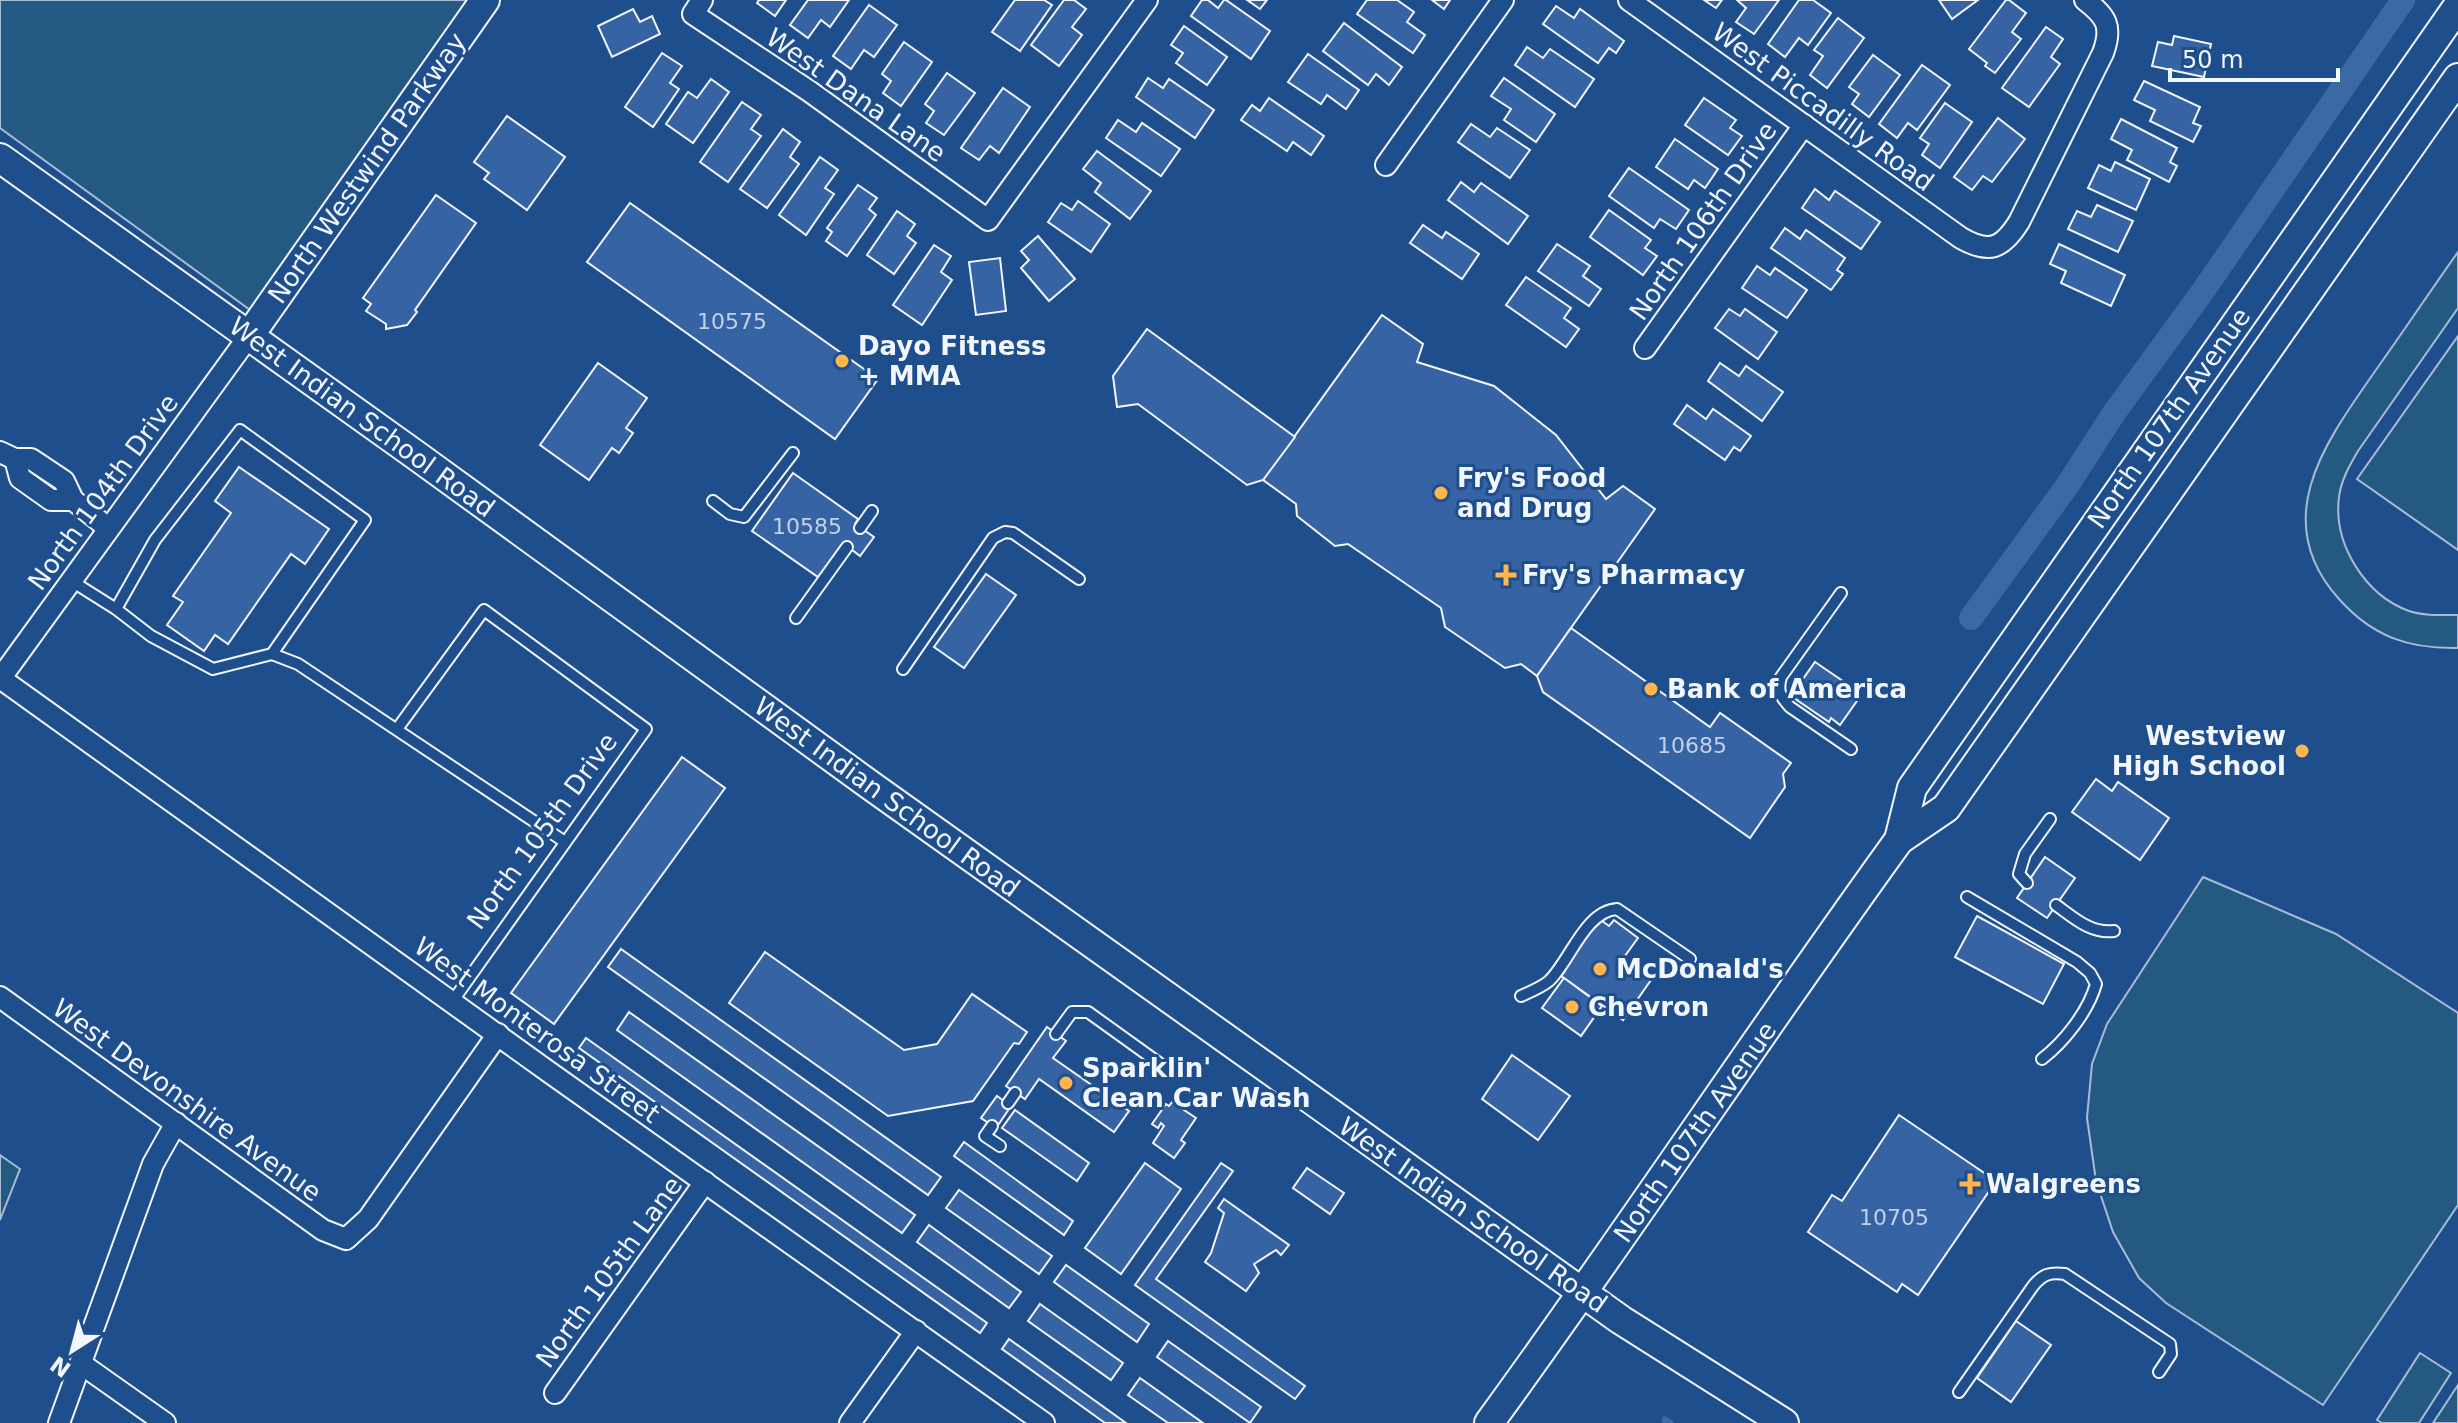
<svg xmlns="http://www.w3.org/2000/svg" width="2458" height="1423" font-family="'DejaVu Sans',sans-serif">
	<rect width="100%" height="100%" fill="#1f4e8c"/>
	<g fill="#245a82" stroke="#a8bbd7" stroke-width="2">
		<polygon points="0,0 485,0 261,318 0,128"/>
		<path d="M2458,252V308L2358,451C2350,465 2341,480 2339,497C2333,544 2365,595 2409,611C2424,616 2442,615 2458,615V648C2409,649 2373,637 2339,599C2266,518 2328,439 2378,367C2405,329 2431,290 2458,252Z"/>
		<polygon points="2458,336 2458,550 2357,479"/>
		<polygon points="2203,877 2336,934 2458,1013 2458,1205 2323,1405 2166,1303 2139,1278 2113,1232 2096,1181 2087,1118 2092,1064 2107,1024"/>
		<polygon points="0,1155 20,1169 0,1220"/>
		<polygon points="2420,1353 2451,1373 2419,1423 2382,1423 2377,1420"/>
		<polygon points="2458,1385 2458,1423 2433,1423"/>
	</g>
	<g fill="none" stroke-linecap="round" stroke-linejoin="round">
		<polyline stroke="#3b69a3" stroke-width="7" points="1665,1420 1670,1423"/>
		<polyline stroke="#3b69a3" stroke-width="24" points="1971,618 2067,486 2114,413 2203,291 2403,0"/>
	</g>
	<g fill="#3563a3" stroke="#f2f6ff" stroke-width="2">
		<polygon points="759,0 786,0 775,16 757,3"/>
		<polygon points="808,0 849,0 830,27 821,20 808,38 790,25"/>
		<polygon points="1015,0 1044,0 1052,5 1020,51 992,32"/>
		<polygon points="1064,0 1074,0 1086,9 1072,27 1082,35 1059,66 1031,45"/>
		<polygon points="1202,0 1208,0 1218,8 1224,0 1226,0 1270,31 1251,59 1191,16"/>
		<polygon points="1247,0 1267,0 1260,9"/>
		<polygon points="1367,0 1397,0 1414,12 1407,22 1425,35 1413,53 1357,14"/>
		<polygon points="1432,0 1450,0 1444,9"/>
		<polygon points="1704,0 1722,0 1716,8"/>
		<polygon points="1737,0 1779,0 1754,34 1736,22 1746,8"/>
		<polygon points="1799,0 1813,0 1831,13 1808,45 1799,38 1785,57 1768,44"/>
		<polygon points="1939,0 1978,0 1952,19"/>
		<polygon points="2006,0 2009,0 2026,13 2012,32 2021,39 1995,73 1985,66 1987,63 1969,49"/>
		<polygon points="869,5 897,25 874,57 864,50 851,69 833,56"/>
		<polygon points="1556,6 1574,18 1580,9 1624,41 1616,53 1609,48 1598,63 1543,24"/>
		<polygon points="633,9 640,22 652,16 660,34 612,57 598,26"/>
		<polygon points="1838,18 1864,38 1827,88 1810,75 1823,56 1814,50"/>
		<polygon points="1344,23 1402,67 1389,85 1376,74 1368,85 1323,51"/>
		<polygon points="1184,26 1227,57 1207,85 1176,63 1183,53 1171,45"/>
		<polygon points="2046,27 2063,39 2051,57 2060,64 2029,107 2002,88"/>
		<polygon points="2174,36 2211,44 2204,77 2152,66 2158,42 2172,45"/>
		<polygon points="904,42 932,62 901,106 883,93 891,81 882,74"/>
		<polygon points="1527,47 1543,58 1550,49 1594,79 1575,107 1515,65"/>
		<polygon points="662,53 682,66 670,83 679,89 653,127 625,107"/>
		<polygon points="1308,54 1359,90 1346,109 1327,95 1321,104 1288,82"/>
		<polygon points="1873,55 1900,75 1869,117 1852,104 1859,94 1849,87"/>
		<polygon points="1922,65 1950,85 1917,130 1908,123 1897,138 1879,124"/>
		<polygon points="947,73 975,93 944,135 926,123 934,111 925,104"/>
		<polygon points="1148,78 1163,88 1169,79 1214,110 1195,138 1136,97"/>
		<polygon points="1504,78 1555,114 1536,142 1504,120 1511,109 1491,96"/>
		<polygon points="711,79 729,92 693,143 666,124 688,92 697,98"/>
		<polygon points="2144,81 2200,107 2193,123 2201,126 2193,142 2150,121 2155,110 2134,100"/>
		<polygon points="1003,88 1030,107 999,153 990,146 979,160 961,148"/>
		<polygon points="1269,98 1324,136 1311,155 1293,142 1287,151 1241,120 1252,105 1260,111"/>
		<polygon points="1704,98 1736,120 1730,128 1742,136 1728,155 1685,125"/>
		<polygon points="742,102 761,115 751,129 761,136 728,182 700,162"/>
		<polygon points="1945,103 1972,122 1940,168 1922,155 1929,144 1920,138"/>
		<polygon points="507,116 565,157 527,210 484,179 489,173 474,162"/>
		<polygon points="1998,118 2025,139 1992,182 1983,176 1972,190 1954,177"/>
		<polygon points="2121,119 2177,148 2170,162 2177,166 2169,182 2127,160 2132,150 2111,139"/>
		<polygon points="1118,120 1136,132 1142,123 1180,149 1161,176 1106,138"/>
		<polygon points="1471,124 1490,137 1497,128 1530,150 1510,178 1458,142"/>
		<polygon points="783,129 800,142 790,157 799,164 767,208 740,189"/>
		<polygon points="1675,139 1718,169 1705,188 1694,180 1688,189 1656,167"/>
		<polygon points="1097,151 1151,191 1130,219 1095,192 1101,183 1083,169"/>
		<polygon points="820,157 838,170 825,188 834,194 806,235 779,215"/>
		<polygon points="2115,162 2150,179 2136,210 2088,188 2099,165 2111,171"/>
		<polygon points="1629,168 1689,210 1676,229 1660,219 1654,228 1609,196"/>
		<polygon points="1461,182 1474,192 1481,183 1528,216 1508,244 1448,200"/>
		<polygon points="858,185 877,198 869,209 876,215 847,256 826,241 832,232 827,228"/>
		<polygon points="1815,189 1829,200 1835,191 1880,222 1861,249 1802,208"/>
		<polygon points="436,195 476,223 415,310 417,312 407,325 386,329 386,324 366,311 371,304 363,298"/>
		<polygon points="1078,201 1110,224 1091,252 1048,222 1061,203 1072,210"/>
		<polygon points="630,203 878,379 835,439 587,262"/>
		<polygon points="2097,205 2133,221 2118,252 2068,229 2077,211 2091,217"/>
		<polygon points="1609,210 1651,240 1645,248 1657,256 1643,275 1590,237"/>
		<polygon points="897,211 915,224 907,236 916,243 894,274 867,255"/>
		<polygon points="1423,225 1442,238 1446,232 1479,254 1462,279 1410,243"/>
		<polygon points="1785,228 1800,239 1806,230 1845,258 1837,270 1843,274 1831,290 1771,248"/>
		<polygon points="1038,236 1075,279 1049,301 1021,268 1029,260 1021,251"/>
		<polygon points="1557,244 1590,266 1583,276 1601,289 1589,306 1538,271"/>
		<polygon points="2059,244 2125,275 2111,306 2061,283 2066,271 2050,264"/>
		<polygon points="934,245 951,256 941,272 952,280 922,325 893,305"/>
		<polygon points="1000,258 1006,311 976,315 969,262"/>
		<polygon points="1757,266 1770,275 1775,268 1807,290 1787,318 1742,288"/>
		<polygon points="1526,277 1571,308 1564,318 1579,329 1566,347 1506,305"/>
		<polygon points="1729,309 1740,316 1745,309 1777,332 1758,359 1715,328"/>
		<polygon points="1382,315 1423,344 1417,362 1494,386 1556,435 1606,499 1623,486 1655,509 1537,676 1521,664 1505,668 1445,627 1441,608 1348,544 1335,546 1297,516 1296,504 1263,480"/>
		<polygon points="1147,329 1295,437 1263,480 1247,485 1138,404 1117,407 1113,376"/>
		<polygon points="598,363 647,398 626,428 633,433 619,453 612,448 589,480 540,445"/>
		<polygon points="1720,363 1739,376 1746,366 1783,392 1762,421 1708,381"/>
		<polygon points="1687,405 1706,419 1713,409 1751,436 1740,451 1734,447 1725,460 1674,424"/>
		<polygon points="239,467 329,529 305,564 291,554 228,644 215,635 204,651 167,625 183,602 173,596 231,513 215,501"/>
		<polygon points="793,473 858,519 855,524 874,537 860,556 843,543 818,577 752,531"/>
		<polygon points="986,574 1016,595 964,668 934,647"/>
		<polygon points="1571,628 1710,727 1720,713 1791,763 1783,774 1785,787 1750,838 1543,692 1537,676"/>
		<polygon points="1815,662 1853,688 1850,692 1859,698 1840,725 1831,718 1829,722 1791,696"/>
		<polygon points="682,757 725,788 554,1024 511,993"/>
		<polygon points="2096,779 2112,791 2118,782 2169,818 2140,860 2072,812"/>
		<polygon points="2045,857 2075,878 2047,918 2017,898"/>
		<polygon points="1977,916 2064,964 2043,1004 1955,957"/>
		<polygon points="1598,918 1609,926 1614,920 1638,938 1622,960 1651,980 1623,1020 1561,976 1565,971 1564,967"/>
		<polygon points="621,949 941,1177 928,1195 608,967"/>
		<polygon points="765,952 904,1050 937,1044 972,994 1027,1032 1019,1044 1014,1043 973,1101 888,1116 729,1003"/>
		<polygon points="1564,978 1602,1006 1581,1036 1542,1008"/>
		<polygon points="629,1012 915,1215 902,1233 617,1030"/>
		<polygon points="1047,1027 1066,1041 1053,1058 1129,1111 1114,1132 1039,1079 1025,1099 1006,1086"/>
		<polygon points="586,1038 987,1323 980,1333 579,1048"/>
		<polygon points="1512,1055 1570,1096 1538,1140 1482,1099"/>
		<polygon points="997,1096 1011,1106 996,1128 981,1118"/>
		<polygon points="1172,1102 1196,1118 1181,1140 1185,1143 1174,1158 1153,1143 1164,1126 1161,1123 1158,1128 1152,1124 1166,1104 1169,1106"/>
		<polygon points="1015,1110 1089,1163 1077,1181 1002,1128"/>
		<polygon points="1899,1115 1996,1181 1918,1295 1902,1284 1897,1292 1808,1232 1832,1195 1842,1201"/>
		<polygon points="964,1142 1073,1221 1064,1235 954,1156"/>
		<polygon points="1145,1163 1181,1189 1121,1274 1085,1248"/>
		<polygon points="1221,1163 1233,1171 1156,1279 1305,1386 1295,1399 1135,1285"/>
		<polygon points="1307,1168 1344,1193 1330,1214 1293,1188"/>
		<polygon points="959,1190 1052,1256 1039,1274 946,1208"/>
		<polygon points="1224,1199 1289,1245 1281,1255 1276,1250 1254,1264 1259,1273 1246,1291 1205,1262 1211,1253 1224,1213 1218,1208"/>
		<polygon points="929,1225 1021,1292 1009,1308 917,1242"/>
		<polygon points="1066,1265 1149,1324 1137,1342 1054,1282"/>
		<polygon points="1040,1304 1123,1363 1111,1380 1028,1321"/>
		<polygon points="2016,1321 2051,1345 2011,1402 1977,1378"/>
		<polygon points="1009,1339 1126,1423 1105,1423 1002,1349"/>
		<polygon points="1168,1341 1261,1407 1250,1423 1157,1357"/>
		<polygon points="1140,1378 1203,1423 1168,1423 1128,1395"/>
	</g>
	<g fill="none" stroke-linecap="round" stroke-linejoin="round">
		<defs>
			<g id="lane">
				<polyline points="713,501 730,514 744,517 793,453"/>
				<polyline points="860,528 872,511"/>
				<polyline points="70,580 116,609 151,636 213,669 272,654 298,664 565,842"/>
				<path d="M1841,593L1781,677C1777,691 1780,696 1790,707L1851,749"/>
				<polyline points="116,609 155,540 240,430 365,520 272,654"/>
				<polyline points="796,618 847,547"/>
				<polyline points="903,669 993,538 1005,532 1013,533 1079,579"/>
				<polyline points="397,729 484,610 646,729 452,1002"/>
				<polyline points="2027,883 2019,874 2025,854 2050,819"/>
				<path d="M1967,897L2077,962L2090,973L2096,984C2088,1012 2064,1042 2042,1059"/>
				<path d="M2056,905C2074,918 2091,934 2114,931"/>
				<path d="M1521,996C1530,992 1542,987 1549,981C1570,961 1585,911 1617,909L1690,959"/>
				<polyline points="1056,1034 1072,1012 1088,1012 1159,1063"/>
				<polyline points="1008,1103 1015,1093"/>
				<polyline points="992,1126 985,1136 1000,1146"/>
				<path d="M1959,1392L2033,1286C2043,1274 2050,1272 2065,1274L2170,1344L2171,1354L2159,1372"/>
			</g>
			<g id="street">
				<polyline points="702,0 693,14 809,91 988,220 1147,0"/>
				<path d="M1629,0L1961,238C1989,254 2002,249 2019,222L2103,53C2113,26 2106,16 2085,0"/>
				<polyline points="1386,165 1503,0"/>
				<polyline points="1645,348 1804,125"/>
				<polyline points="0,452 15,459 31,459 64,481 73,500 108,528"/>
				<polyline points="15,459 20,478 51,500 73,500"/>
				<polyline points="0,678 549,1072 1044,1423"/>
				<polyline points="0,679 249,336"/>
				<polyline points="0,997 323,1230 346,1239 368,1219 498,1034"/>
				<polyline points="80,1363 165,1423"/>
				<polyline points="555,1393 705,1182"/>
				<polyline points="59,1423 153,1164 176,1123"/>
				<polyline points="850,1423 916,1331"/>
			</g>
			<g id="secondary">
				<polyline points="0,158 417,456 870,785 1621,1320 1784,1423"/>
				<polyline points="249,336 485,0"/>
				<polyline points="1899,840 1912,788 2458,6"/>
				<path d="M1489,1423C1629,1231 1760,1032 1899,840L1946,808L2458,78"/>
			</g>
		</defs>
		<use href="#lane" stroke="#f2f6ff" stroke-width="14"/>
		<use href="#street" stroke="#f2f6ff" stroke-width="24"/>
		<use href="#secondary" stroke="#f2f6ff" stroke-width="32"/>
		<use href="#lane" stroke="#1f4e8c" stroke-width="10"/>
		<use href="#street" stroke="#1f4e8c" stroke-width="20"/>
		<use href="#secondary" stroke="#1f4e8c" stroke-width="28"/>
	</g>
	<g fill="#ffb74d" stroke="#1f4e8c" stroke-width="3">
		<circle cx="842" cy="361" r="8"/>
		<circle cx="1441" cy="493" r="8"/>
		<path d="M1502 563h8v8h8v8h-8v8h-8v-8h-8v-8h8z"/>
		<circle cx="1651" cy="689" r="8"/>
		<circle cx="2302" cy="751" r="8"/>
		<circle cx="1600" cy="969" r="8"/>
		<circle cx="1572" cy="1007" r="8"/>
		<circle cx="1066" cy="1083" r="8"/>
		<path d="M1966 1172h8v8h8v8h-8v8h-8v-8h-8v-8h8z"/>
	</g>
	<g text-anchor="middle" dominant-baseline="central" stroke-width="6" stroke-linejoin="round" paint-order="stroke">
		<g font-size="22" fill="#c3d1e8">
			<text x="732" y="321">10575</text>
			<text x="807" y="526">10585</text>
			<text x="1692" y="745">10685</text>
			<text x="1894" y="1217">10705</text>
		</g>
		<g font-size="26" fill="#f2f6ff" stroke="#1f4e8c">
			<text transform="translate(856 95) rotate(35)">West Dana Lane</text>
			<text transform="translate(1823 107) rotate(36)">West Piccadilly Road</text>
			<text transform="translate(367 168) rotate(-55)">North Westwind Parkway</text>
			<text transform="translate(1703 221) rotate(-55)">North 106th Drive</text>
			<text transform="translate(362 417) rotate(36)">West Indian School Road</text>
			<text transform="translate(2169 418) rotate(-55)">North 107th Avenue</text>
			<text transform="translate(103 492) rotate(-54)">North 104th Drive</text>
			<text transform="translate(887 797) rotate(36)">West Indian School Road</text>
			<text transform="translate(542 831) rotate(-54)">North 105th Drive</text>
			<text transform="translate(537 1030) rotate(36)">West Monterosa Street</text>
			<text transform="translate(187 1100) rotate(36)">West Devonshire Avenue</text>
			<text transform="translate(1695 1132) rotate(-55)">North 107th Avenue</text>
			<text transform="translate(1473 1215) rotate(35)">West Indian School Road</text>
			<text transform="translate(609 1272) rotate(-54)">North 105th Lane</text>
		</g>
		<g font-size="26" font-weight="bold" fill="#f2f6ff" stroke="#1f4e8c" text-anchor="start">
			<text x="858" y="346">Dayo Fitness<tspan x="858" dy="30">+ MMA</tspan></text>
			<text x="1457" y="478">Fry's Food<tspan x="1457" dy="30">and Drug</tspan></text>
			<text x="1522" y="575">Fry's Pharmacy</text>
			<text x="1667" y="689">Bank of America</text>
			<text x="2286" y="736" text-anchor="end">Westview<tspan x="2286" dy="30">High School</tspan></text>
			<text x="1616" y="969">McDonald's</text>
			<text x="1588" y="1007">Chevron</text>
			<text x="1082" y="1068">Sparklin'<tspan x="1082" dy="30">Clean Car Wash</tspan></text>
			<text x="1986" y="1184">Walgreens</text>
		</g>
	</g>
	<g transform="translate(72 1351) rotate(216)" stroke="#1f4e8c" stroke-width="6" paint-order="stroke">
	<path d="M0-6L14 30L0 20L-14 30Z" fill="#f2f6ff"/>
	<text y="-12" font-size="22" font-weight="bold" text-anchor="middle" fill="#f2f6ff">N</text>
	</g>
	<path d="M2170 68v12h168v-12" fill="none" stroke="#f2f6ff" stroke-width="4"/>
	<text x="2182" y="68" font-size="24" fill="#f2f6ff" stroke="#1f4e8c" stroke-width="6" paint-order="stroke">50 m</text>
</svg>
